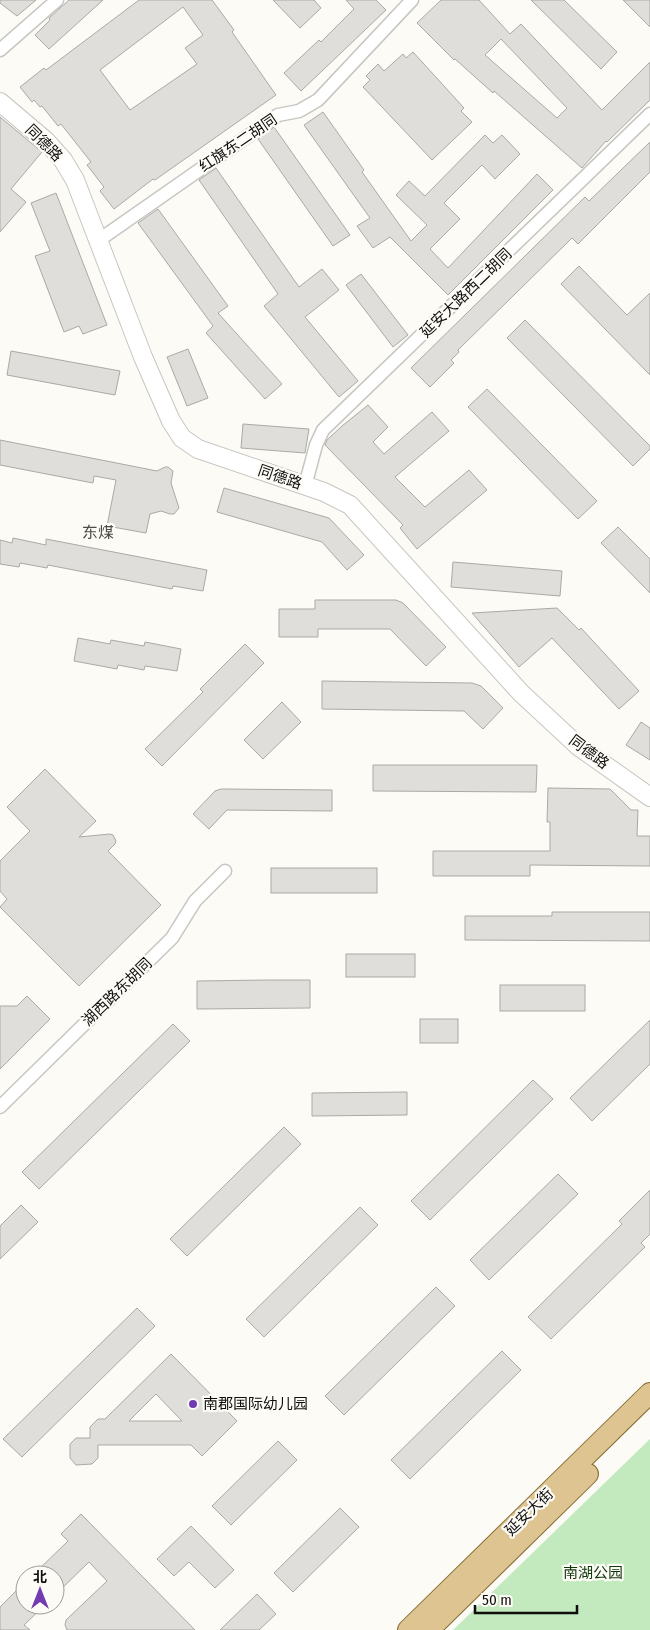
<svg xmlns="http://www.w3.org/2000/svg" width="650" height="1630" font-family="'Fira Sans Condensed','Noto Sans SC',sans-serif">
	<rect width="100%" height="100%" fill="#fcfbf6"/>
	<polygon fill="#c2eabe" points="650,1439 650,1630 453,1630"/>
	<g fill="#dfdeda" stroke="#aba9a5" fill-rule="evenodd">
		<polygon points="0,0 36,0 17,16 0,3"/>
		<polygon points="69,0 103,0 49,49 35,35 50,20 49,18"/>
		<path d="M139,0H212L234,30L232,32L276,95L155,180L153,179L114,209L100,191L104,187L87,165L91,162L61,124L58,126L42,106L40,107L34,100L32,102L20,87L44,68L46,70ZM183,7L203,35L185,48L197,64L130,110L100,70Z"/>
		<polygon points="273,0 314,0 321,8 300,28"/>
		<polygon points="346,0 376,0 386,10 301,91 284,73 319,40 321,42 354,9"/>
		<path d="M441,0H479L510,34L521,24L602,110L650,62V100L607,142L606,141L582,168L494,91L493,93L455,59L454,60L417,23ZM501,39L567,108L557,118L485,55Z"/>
		<polygon points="531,0 564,0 617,52 601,69"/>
		<polygon points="623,0 650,0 650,27"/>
		<polygon points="413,52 464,108 461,111 472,122 432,160 363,87 370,80 366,76 378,64 384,71 403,54 406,58"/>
		<polygon points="323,112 364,170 362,172 411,241 427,225 396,195 409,181 425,196 485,135 493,143 502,135 520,154 495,179 482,165 444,203 460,219 430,249 448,268 537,174 553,190 448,295 390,237 373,248 357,226 370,218 304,125"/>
		<polygon points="0,117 42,152 11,189 26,202 0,232"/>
		<polygon points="274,127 350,235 333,246 258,139"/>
		<polygon points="650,142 650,172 578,244 572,238 458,350 459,352 451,360 454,363 430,387 411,368 585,197 589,201"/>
		<polygon points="216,168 299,287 322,269 339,290 305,317 358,381 339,397 264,306 278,294 199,180"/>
		<polygon points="56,193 107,325 83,334 79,326 64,332 35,256 50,251 31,203"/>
		<polygon points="158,209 228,306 218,313 282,384 265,399 206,333 213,326 138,223"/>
		<polygon points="579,266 627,315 650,293 650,375 561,284"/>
		<polygon points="361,274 408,335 393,347 346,285"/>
		<polygon points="525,320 650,446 650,449 633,466 507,338"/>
		<polygon points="188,349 208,398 187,406 167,357"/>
		<polygon points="11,351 120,371 115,395 7,375"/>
		<polygon points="487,389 597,501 578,519 468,407"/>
		<polygon points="368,405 388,427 373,442 384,454 432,412 449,431 395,477 425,507 469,470 487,490 417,549 400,528 403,525 325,445 327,440 342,426"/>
		<polygon points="243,424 309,429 305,453 241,448"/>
		<polygon points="0,440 157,471 165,467 168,467 173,471 171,483 179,508 174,514 170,514 161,511 150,514 146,533 107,526 116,480 94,476 93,483 0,465"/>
		<polygon points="224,488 329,518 364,555 347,570 322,542 217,512"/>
		<polygon points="618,527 650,559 650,593 601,543"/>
		<polygon points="13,538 46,545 46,539 207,570 203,591 173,586 172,589 48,565 47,568 20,563 19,567 0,564 0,540 12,543"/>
		<polygon points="453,562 562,571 560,596 451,587"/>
		<polygon points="315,600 396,600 403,603 446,647 426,666 390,629 318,629 318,637 279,637 279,609 315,609"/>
		<polygon points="557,608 579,630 581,628 639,691 619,709 552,638 519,667 472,613"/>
		<polygon points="78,638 110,644 111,640 144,646 145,642 181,649 177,671 145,666 144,670 118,665 117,669 74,661"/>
		<polygon points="245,644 264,663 162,766 145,749 203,692 200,689"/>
		<polygon points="322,681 472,683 481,686 503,708 483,729 464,711 322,709"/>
		<polygon points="282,702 301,722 263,759 244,740"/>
		<polygon points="641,722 650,728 650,760 626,745"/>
		<polygon points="373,765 537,765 536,792 373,791"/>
		<polygon points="45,769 96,821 79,837 110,834 113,835 116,841 115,844 108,851 161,905 79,986 0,907 7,899 0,891 0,861 30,831 7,807"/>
		<polygon points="548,788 610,789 631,810 638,810 637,836 650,836 650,866 530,865 530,876 433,876 433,851 550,851 550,822 547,822"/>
		<polygon points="221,789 332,790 332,811 227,810 209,829 193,814 215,791"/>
		<rect x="271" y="868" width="106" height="25"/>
		<polygon points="552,912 650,912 650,941 465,940 465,916 552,916"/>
		<rect x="346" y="954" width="69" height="23"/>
		<polygon points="268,980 310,980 310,1008 197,1009 197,981"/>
		<rect x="500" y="985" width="85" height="26"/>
		<polygon points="27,996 50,1019 0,1069 0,1006 17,1006"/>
		<rect x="420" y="1019" width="38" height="24"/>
		<polygon points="650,1020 650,1064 592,1121 570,1098"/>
		<polygon points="173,1024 190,1041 39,1189 22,1172"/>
		<polygon points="533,1080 553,1099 430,1220 411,1201"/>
		<polygon points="407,1092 407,1115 312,1116 312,1093"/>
		<polygon points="284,1127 301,1144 187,1256 170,1239"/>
		<polygon points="558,1174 578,1194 489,1280 470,1260"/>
		<polygon points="650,1190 650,1234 641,1243 645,1247 551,1339 528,1317 622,1224 619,1221"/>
		<polygon points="21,1205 38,1222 0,1259 0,1226"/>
		<polygon points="360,1207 378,1225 264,1337 246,1319"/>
		<polygon points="436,1287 455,1306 344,1415 325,1396"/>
		<polygon points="137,1308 155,1326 22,1457 3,1439"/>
		<polygon points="502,1351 521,1370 410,1479 391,1460"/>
		<path d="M171,1354L237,1421L202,1456L191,1445H98V1458L92,1464L76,1465L70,1458V1444L76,1438H90V1427L98,1419H105ZM156,1394L182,1421H129Z"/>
		<polygon points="278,1441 297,1460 231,1525 212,1506"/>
		<polygon points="340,1508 359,1527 293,1592 274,1573"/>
		<polygon points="81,1514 195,1630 67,1630 65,1625 66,1620 107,1581 89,1562 55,1595 55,1575 33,1575 68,1541 61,1534"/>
		<polygon points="191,1526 234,1570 215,1588 189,1562 174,1576 157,1559"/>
		<polygon points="25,1582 25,1605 45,1605 24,1625 30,1630 0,1630 0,1607"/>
		<polygon points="257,1594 276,1614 259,1630 220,1630"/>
	</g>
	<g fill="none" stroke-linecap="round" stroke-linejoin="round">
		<defs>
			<g id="street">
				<polyline points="0,50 57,0"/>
				<polyline points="99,240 278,115 299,111 318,100 412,0"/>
				<polyline points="305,486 316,445 323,430 650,114"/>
				<polyline points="0,1107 172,938 195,901 225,871"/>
			</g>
			<polyline id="secondary" points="0,102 46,141 63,160 75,180 143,357 171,421 182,438 198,449 324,492 350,505 521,693 578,746 650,797"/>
			<g id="primary">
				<polyline points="408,1630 650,1393"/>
				<polyline points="429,1630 588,1474"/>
			</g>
		</defs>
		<use href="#street" stroke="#c8c6c2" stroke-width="15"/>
		<use href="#secondary" stroke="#c8c6c2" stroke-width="20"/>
		<use href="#primary" stroke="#866b32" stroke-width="22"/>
		<use href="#street" stroke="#fff" stroke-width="12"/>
		<use href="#secondary" stroke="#fff" stroke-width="18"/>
		<use href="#primary" stroke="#ddc490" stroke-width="20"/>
	</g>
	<circle fill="#723bb2" stroke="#fcfbf6" stroke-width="2" cx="193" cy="1404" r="5"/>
	<g text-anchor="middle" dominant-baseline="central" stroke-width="4.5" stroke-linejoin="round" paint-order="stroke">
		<g font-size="15" fill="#0f0e0d" stroke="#fcfbf6">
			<text transform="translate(44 143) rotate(45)">同德路</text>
			<text transform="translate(238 143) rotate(-34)">红旗东二胡同</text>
			<text transform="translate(466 293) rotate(-44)">延安大路西二胡同</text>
			<text transform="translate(280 477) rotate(19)">同德路</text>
			<text transform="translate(589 752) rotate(37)">同德路</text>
			<text transform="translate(117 992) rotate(-44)">湖西路东胡同</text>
			<text transform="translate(529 1512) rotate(-44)">延安大街</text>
		</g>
		<g font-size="15" fill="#0f0e0d" stroke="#fcfbf6" text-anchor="start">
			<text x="203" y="1404">南郡国际幼儿园</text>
		</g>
		<g font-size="15" fill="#0f380c" stroke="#fcfbf6">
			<text x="593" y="1573">南湖公园</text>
		</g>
		<g font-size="16" fill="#4d4c48" stroke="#fcfbf6">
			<text x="98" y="532">东煤</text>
		</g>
	</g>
	<g transform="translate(40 1590)"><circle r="24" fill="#fcfbf6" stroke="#9d9c99"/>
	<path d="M0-4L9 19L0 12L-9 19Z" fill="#723bb2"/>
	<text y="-8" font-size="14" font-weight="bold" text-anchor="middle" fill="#0f0e0d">北</text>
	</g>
	<path d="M475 1605v8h102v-8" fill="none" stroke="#0f0e0d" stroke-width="2.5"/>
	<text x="482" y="1605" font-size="15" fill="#0f0e0d" stroke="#fcfbf6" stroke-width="4" paint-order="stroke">50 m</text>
</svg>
